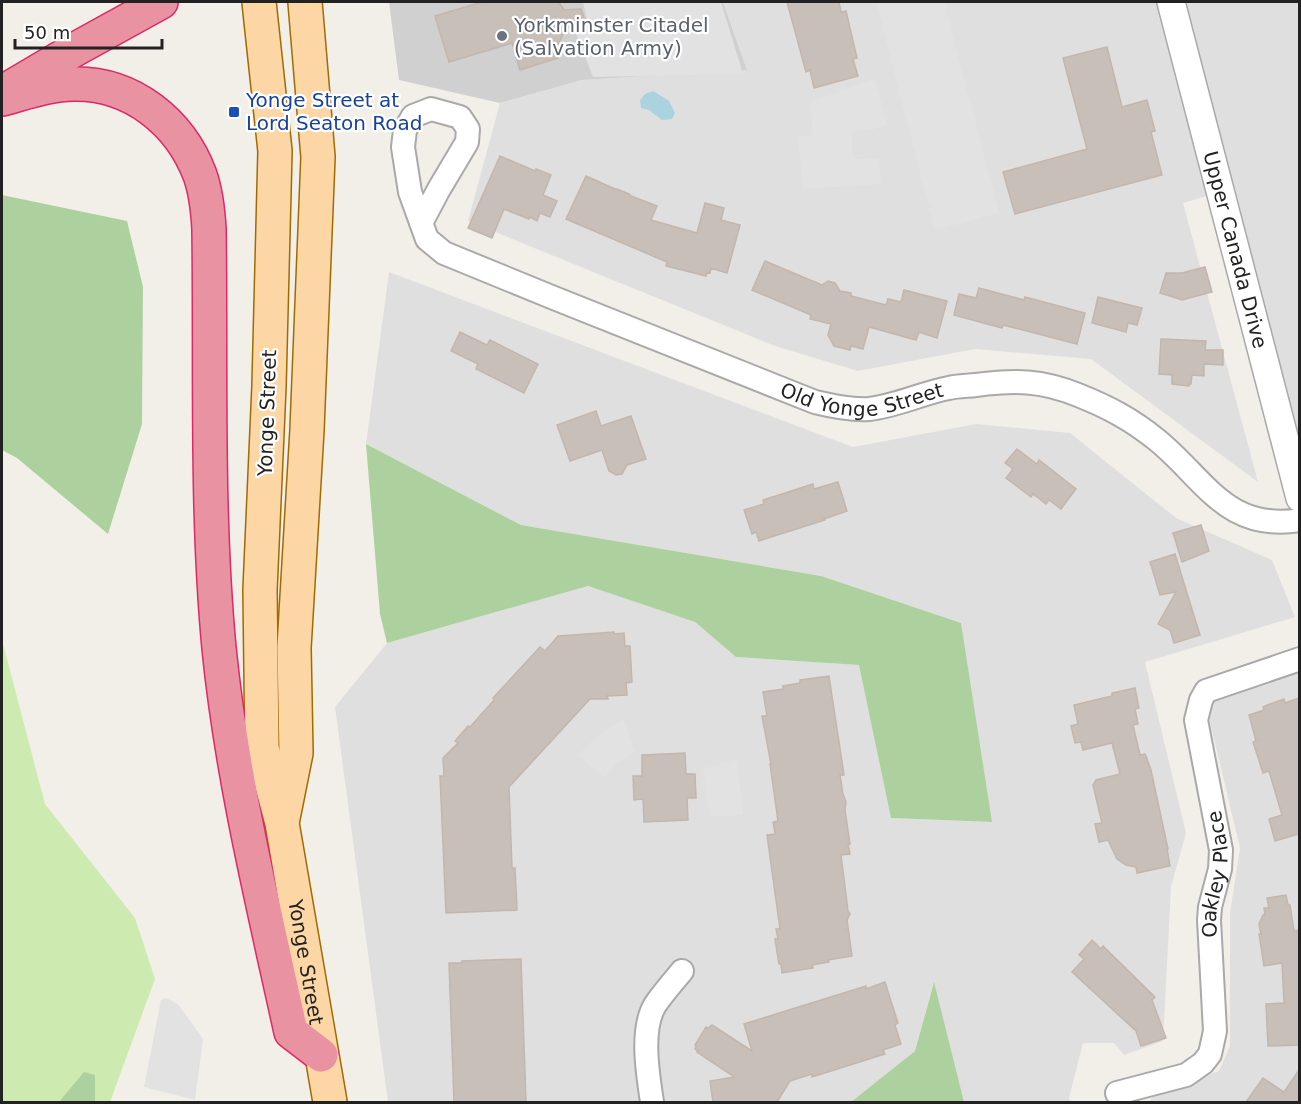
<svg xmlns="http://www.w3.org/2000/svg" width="1301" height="1104" font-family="'DejaVu Sans',sans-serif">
	<rect width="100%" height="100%" fill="#f2efe9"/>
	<g fill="#e0dfdf">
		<polygon points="723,2 1299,2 1299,449 1235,188 1183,203 1258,482 1091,359 975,349 858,371 775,346 468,221 500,103 582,80 747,70"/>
		<polygon points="389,272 853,447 976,424 1070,433 1176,518 1272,560 1295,617 1145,662 1186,833 1171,887 1163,1041 1124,1055 1114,1043 1083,1043 1069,1098 1071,1102 964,1102 933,984 915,1051 851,1102 388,1102 335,707 387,643 588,586 695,622 736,657 860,665 891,818 992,822 821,576 521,525 366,444"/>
		<polygon points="1299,673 1299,1102 1149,1102 1154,1095 1219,1071 1230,1046 1230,913 1240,848 1210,722 1210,703"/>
	</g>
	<polygon fill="#d0d0d0" points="389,2 723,2 747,70 582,80 500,103 399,80"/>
	<polygon fill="#cdebb0" points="2,640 45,804 135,918 155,979 110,1102 2,1102"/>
	<g fill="#add19e">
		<polygon points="2,195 127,221 143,287 142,424 108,534 17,458 2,450"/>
		<polygon points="366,444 521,525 821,576 961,623 992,822 891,818 859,665 736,657 695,622 588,586 387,643 380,614"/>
		<polygon points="934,982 964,1102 851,1102 915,1051"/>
		<polygon points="84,1072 95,1075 95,1102 59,1102"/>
	</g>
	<g fill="#e2e2e2">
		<polygon points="583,2 721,2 743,74 593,77 574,28 588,24"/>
		<polygon points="876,2 944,2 999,213 935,230"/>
		<polygon points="875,79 887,125 873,129 851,132 853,159 879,158 881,184 803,189 798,137 813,135 810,102"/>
		<polygon points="623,719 635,752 615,764 604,778 578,755 598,735"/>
		<polygon points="737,759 743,815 710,817 703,769"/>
		<polygon points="166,998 178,1004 203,1039 195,1100 144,1087 161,1000"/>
	</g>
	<polygon fill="#aad3df" points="653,91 669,101 675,113 672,119 662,120 649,110 641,108 640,100 645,94"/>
	<g fill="#c7bfb8" stroke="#c4b6ab" stroke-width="1.5">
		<polygon points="482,2 559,2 564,10 581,9 586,23 566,29 555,50 558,58 520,70 512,43 449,62 435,16"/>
		<polygon points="787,2 839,2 841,12 846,11 857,58 853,59 858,76 814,88 810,70 806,72"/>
		<polygon points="1107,47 1122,107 1147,100 1155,131 1151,132 1162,175 1015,214 1003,172 1087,149 1063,58"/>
		<polygon points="500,156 535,171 536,169 551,175 543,195 557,201 550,217 540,213 537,221 530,217 529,219 504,209 492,238 468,228"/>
		<polygon points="586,176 615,189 617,189 629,194 631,196 657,206 651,220 697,233 705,203 724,208 721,220 740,225 727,273 711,268 710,273 707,272 706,276 666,266 667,262 566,219"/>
		<polygon points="765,261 822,285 828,281 835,283 840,291 851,293 851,296 886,305 888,299 901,302 904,290 947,301 937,338 919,332 916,340 869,327 863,349 851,346 850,350 834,346 828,335 831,324 810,319 811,315 752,290"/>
		<polygon points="1205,267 1212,292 1182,300 1160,293 1166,273 1182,273"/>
		<polygon points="979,288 1024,300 1025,297 1085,313 1077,344 1003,325 1002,328 954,315 959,294 976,298"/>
		<polygon points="1098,297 1142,308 1137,325 1128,323 1126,332 1092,323"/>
		<polygon points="460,332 487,345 490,340 538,364 524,393 476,369 478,364 451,351"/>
		<polygon points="1161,339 1206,341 1205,350 1223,350 1223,365 1204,364 1204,376 1192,375 1191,384 1189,384 1189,386 1172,384 1172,375 1159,374"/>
		<polygon points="596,411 601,426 631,416 646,459 627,465 622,474 616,475 609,471 602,450 570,461 557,425"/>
		<polygon points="1017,449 1037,464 1039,460 1076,489 1061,509 1049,500 1046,504 1033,494 1031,497 1006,478 1013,469 1005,463"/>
		<polygon points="838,482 847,511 824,519 825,520 759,541 756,532 752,534 744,510 764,504 763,500 813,484 814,489"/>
		<polygon points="1201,525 1209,551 1182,562 1173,533"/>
		<polygon points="1175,554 1200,635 1174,643 1170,630 1158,624 1176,592 1160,595 1150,562"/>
		<polygon points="614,632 614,634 624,633 625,646 630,646 632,682 626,683 627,695 607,696 608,699 590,699 509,787 512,868 515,868 517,910 446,913 440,776 444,776 443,758 458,743 455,741 468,726 470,727 494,700 493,698 540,647 545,651 558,636"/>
		<polygon points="829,676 844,775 840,775 843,794 846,802 845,810 850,844 848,844 850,854 841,855 848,911 850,914 847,920 852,956 828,960 829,962 812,965 813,968 782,973 781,964 779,964 775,939 778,939 776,929 780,929 767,835 775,834 773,822 778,821 770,764 771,764 762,716 767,716 763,692 783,689 783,686 800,683 800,680"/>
		<polygon points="1135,688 1139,708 1135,709 1138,724 1133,725 1140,755 1145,754 1146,756 1151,770 1168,849 1167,849 1170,866 1137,873 1136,867 1126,865 1117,859 1108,840 1099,842 1095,824 1102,823 1093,785 1096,780 1120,774 1112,743 1083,750 1081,742 1075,743 1071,726 1078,724 1074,705 1112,696 1112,693"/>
		<polygon points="1299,698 1299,834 1275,841 1269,819 1282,815 1269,771 1263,773 1253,742 1256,741 1249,715 1264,710 1263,707 1270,704 1284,699 1285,703"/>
		<polygon points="685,753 686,774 695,774 696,798 687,798 688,820 644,822 643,799 634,800 633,776 642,776 642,755"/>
		<polygon points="1286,895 1288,905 1290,905 1294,931 1298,930 1299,942 1299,1045 1268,1046 1266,1004 1284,1003 1282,963 1264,966 1259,934 1261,934 1259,924 1263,915 1265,915 1264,908 1269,908 1267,898"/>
		<polygon points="1092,940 1101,949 1103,946 1155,997 1152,1000 1166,1038 1141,1046 1136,1031 1072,972 1084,959 1079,955"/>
		<polygon points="521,959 526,1102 454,1102 449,963 462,963 462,961"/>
		<polygon points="885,982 898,1023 895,1025 901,1044 883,1050 885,1054 812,1077 812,1074 790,1081 777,1102 713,1102 710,1081 734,1077 697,1052 697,1050 695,1049 696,1046 695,1045 706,1027 708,1028 712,1025 752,1051 744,1024 866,986 866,989"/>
		<polygon points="1299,1070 1299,1102 1246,1102 1263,1078 1284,1092"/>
	</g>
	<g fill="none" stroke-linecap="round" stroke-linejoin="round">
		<defs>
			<g id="minor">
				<path id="s1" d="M421,223L439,189L467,142L468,129L460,117L431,109L413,116L405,130L403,147L410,192L427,239L444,253L554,298L815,402C833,406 851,410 869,409C897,406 922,393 949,388C957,386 967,386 976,385C1015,380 1041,380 1078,395C1108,407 1131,419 1157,440C1205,479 1226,532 1300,520"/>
				<path id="s2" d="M1117,1093L1186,1075L1203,1063L1210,1054L1215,1031L1209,920L1210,907L1220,869L1221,850L1196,720L1201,700L1206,691L1300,659"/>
				<path d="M652,1102C648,1075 640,1030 655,1005C663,993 673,982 682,971"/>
			</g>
			<g id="tertiary">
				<path id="s3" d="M1171,2L1300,498"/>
			</g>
			<g id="primary">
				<path id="s4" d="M259,2L275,151L269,386L260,590L262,748L282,823L330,1102"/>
				<polyline points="283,818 296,753 294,648 307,430 318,157 305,2"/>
			</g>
			<g id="motorway">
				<polyline points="13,86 74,50 161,2"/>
				<path d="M2,99C25,93 49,84 74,84C132,83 180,122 200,175C206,192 208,211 209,229C211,369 206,509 219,648C232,778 263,904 291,1032L321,1055"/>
			</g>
		</defs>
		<use href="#minor" stroke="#a9a9a9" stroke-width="26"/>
		<use href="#tertiary" stroke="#a9a9a9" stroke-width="30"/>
		<use href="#primary" stroke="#a06b00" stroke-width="36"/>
		<use href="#motorway" stroke="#dc2a67" stroke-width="36"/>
		<use href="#minor" stroke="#fff" stroke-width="22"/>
		<use href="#tertiary" stroke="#fff" stroke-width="27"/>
		<use href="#primary" stroke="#fcd6a4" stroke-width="33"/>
		<use href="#motorway" stroke="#e892a2" stroke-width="33"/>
	</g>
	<circle fill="#6b7280" stroke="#fff" stroke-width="2" cx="502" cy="36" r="6"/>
	<rect fill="#1a4fb4" stroke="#fff" stroke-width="2" x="228" y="106" width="12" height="12" rx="3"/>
	<g text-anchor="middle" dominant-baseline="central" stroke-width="4.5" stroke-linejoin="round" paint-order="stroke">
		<g font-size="20" fill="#5b616d" stroke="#fff" text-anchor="start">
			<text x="514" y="25">Yorkminster Citadel<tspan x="514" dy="23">(Salvation Army)</tspan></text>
		</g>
		<g font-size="20" fill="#164399" stroke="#fff" text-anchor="start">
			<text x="246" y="100">Yonge Street at<tspan x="246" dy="23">Lord Seaton Road</tspan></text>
		</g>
		<g font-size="20" fill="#222" stroke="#fff">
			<text stroke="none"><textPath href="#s3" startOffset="256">Upper Canada Drive</textPath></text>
			<text stroke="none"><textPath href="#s1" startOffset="768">Old Yonge Street</textPath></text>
			<text transform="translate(267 413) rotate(-88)">Yonge Street</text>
			<text stroke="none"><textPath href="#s2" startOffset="285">Oakley Place</textPath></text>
			<text stroke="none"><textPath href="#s4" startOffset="966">Yonge Street</textPath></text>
		</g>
	</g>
	<rect width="1301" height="1104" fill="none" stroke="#222222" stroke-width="6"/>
	<path d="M15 39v9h147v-9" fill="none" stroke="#222222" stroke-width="3"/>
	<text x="24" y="39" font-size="18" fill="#222222" stroke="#ffffff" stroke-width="4.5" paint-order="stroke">50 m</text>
</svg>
